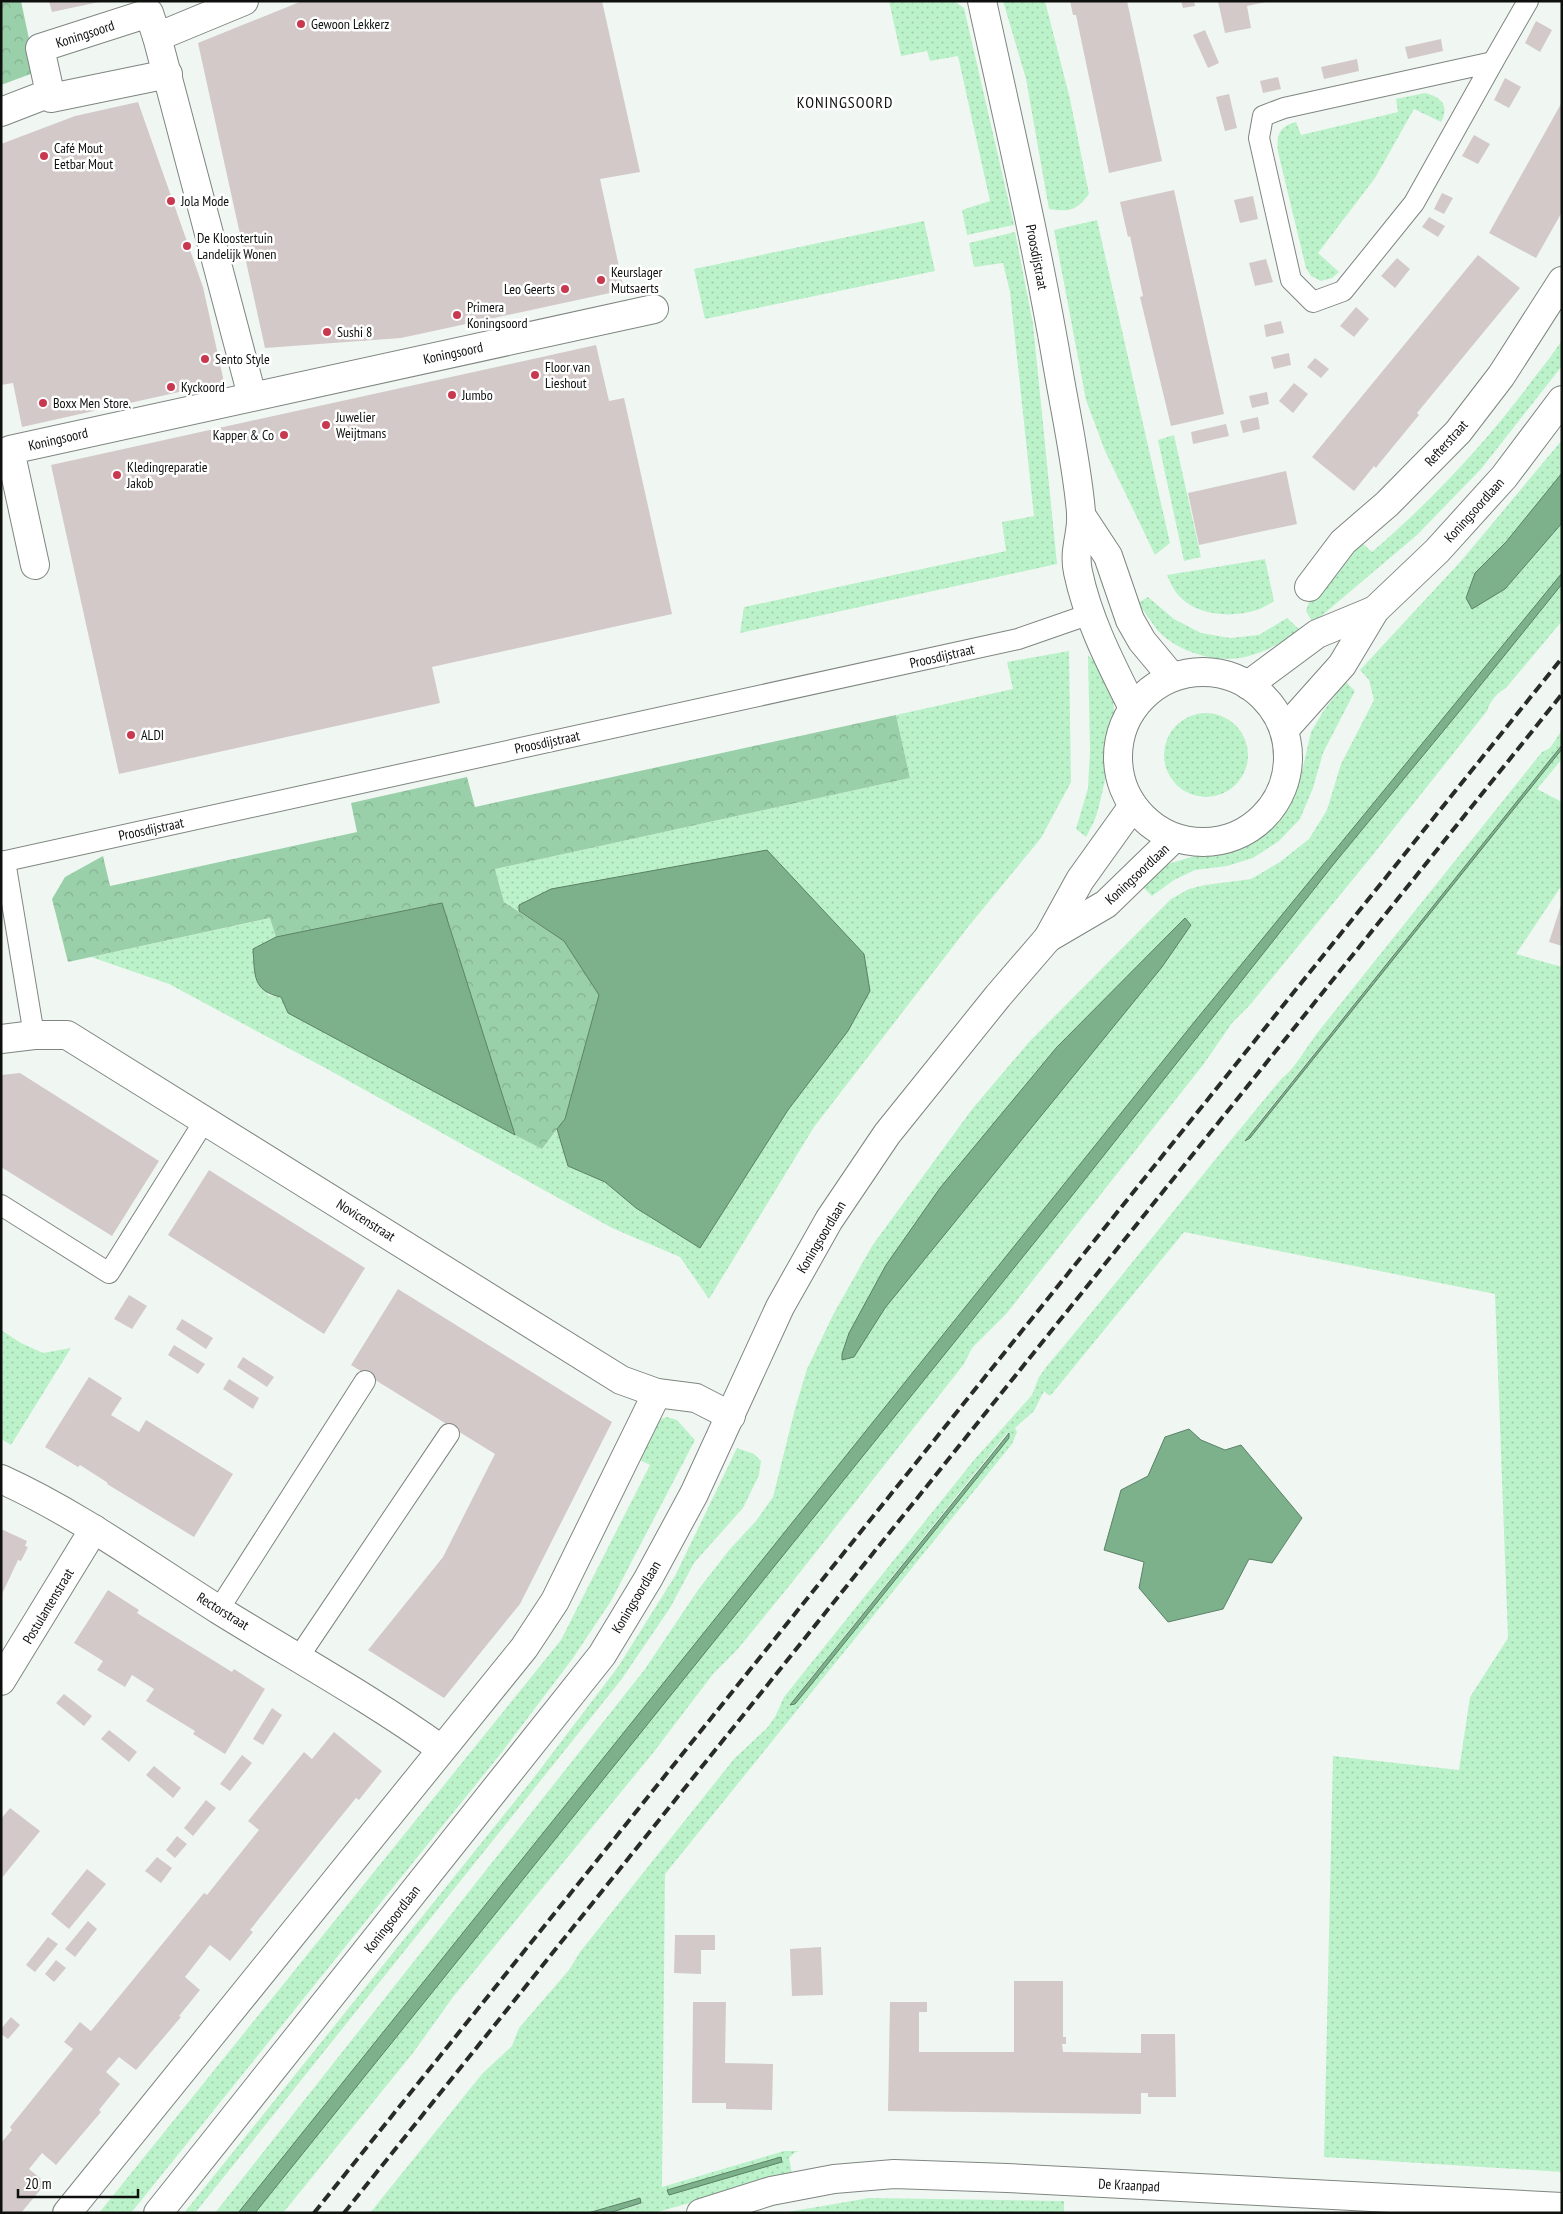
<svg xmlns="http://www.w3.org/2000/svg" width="1563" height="2214" font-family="'PT Sans Narrow',sans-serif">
	<defs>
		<pattern id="green-dots" width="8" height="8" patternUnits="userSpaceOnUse" patternTransform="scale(1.25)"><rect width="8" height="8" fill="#bcf2ca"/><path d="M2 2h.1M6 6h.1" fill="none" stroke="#a0ceac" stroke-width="1.8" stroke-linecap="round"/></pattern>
		<pattern id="forest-crowns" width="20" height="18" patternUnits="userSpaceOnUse" patternTransform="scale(1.25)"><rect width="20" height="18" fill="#9ad0a9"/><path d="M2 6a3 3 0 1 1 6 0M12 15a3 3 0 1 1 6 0" fill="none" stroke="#84b290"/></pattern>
	</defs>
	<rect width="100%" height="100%" fill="#f0f7f2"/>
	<g fill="url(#green-dots)" fill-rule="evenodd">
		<polygon points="889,1 954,1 964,8 1014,225 967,235 962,210 990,201 958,56 930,61 927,51 901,56"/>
		<path d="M1003,1H1045L1070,99L1089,194C1076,211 1070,212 1049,209L1026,79Z"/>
		<path d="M1425,93C1441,97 1450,105 1441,122L1414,109L1375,178L1318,253L1339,272L1332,278L1321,281L1311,276L1306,268L1278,152C1276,136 1279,126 1296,122L1301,135L1398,112L1396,99Z"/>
		<polygon points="1097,220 1170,543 1155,555 1105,451 1086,400 1054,230"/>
		<polygon points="924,221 935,271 705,319 694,269"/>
		<polygon points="1015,232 1033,324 1057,564 740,633 744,607 1006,551 1002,522 1034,516 1010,292 1003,263 974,267 969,243"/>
		<path d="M1562,340V366L1481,469L1417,535L1313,623L1306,611L1309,602L1337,575L1342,565L1362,543L1372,552C1430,502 1482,447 1528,386C1539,371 1552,356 1562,340Z"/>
		<polygon points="1174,435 1201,557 1184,561 1158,440"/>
		<polygon points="1562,440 1562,473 1506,542 1475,573 1505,589 1562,523 1562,573 1191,1026 238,2213 215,2213 645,1669 698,1590 730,1549 756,1521 773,1497 795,1409 807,1369 834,1313 872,1246 973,1108 1030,1041 1171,899 1189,889 1205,885 1251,879 1280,862 1309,839 1327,810 1341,764 1374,700 1369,680 1360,670 1462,560"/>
		<path d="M1265,559L1274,601C1269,604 1263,608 1257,610C1232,618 1197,616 1179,596C1174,591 1170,582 1167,575Z"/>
		<path d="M1562,584V621L1506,688C1496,694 1491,700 1487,711L1372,856L1249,1006L1232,1023L1203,1065L1007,1313L972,1348L964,1364L790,1585L737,1650L713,1674L653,1753L453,1997L413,2053L283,2213H255L862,1456L1333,865L1463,707Z"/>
		<path d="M1148,597L1174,619L1201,633L1230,638L1259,635L1287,618L1301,631C1266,652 1238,667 1197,654C1183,650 1169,642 1158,631C1151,622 1145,612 1138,603Z"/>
		<polygon points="1069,651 1071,782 1041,838 968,927 814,1127 709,1299 680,1257 612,1228 329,1070 169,984 91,957 271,918 276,937 253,949 268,995 281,997 288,1013 542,1149 557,1130 568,1166 605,1182 636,1208 700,1248 788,1110 848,1031 519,905 519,911 504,902 495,869 910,778 896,715 1013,689 1007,662"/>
		<path d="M1088,655C1098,664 1106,673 1111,686C1120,711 1105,786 1097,813C1095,821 1090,829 1086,837L1076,829L1088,788L1090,751Z"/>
		<polygon points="1346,682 1355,691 1323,753 1313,788 1300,819 1279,841 1253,858 1227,866 1195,870 1174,880 1152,896 1141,885 1168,864 1195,856 1229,850 1259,836 1282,814 1299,784 1311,732 1324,710"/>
		<circle cx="1206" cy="755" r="42"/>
		<path d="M1562,730V745L1255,1127L1247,1141L1562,749V759L1537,789L1562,802V885L1516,954L1562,967V2172L1324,2157L1333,1756L1459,1770L1470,1697L1508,1638L1495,1294L1184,1232L1051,1395H1048L1044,1391L1034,1411L1015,1428L1017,1432L1012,1444L665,1874L662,2187L784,2151H799L794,2153L789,2158L792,2174L654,2213H609L641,2204L639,2198L588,2213H370L482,2074L512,2046L519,2028L569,1970L580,1952L734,1759L767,1728L775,1717L784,1697L974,1460L1032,1395L1039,1377L1047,1366C1127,1271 1203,1173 1282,1078C1295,1069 1307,1046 1318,1032L1542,752L1550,748ZM1007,1433L1009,1438L792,1706L808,1682Z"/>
		<polygon points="1,1330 21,1343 43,1353 71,1348 11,1445 1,1439"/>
		<polygon points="667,1417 677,1420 695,1440 611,1601 573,1658 502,1752 131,2213 99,2213 561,1640 650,1465 640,1460 658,1420"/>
		<polygon points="737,1448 754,1454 761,1461 759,1475 743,1508 694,1563 670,1608 621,1680 195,2213 184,2213 532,1780 618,1667 675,1576"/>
		<polygon points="869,2198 1064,2201 1064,2213 782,2213"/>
	</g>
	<g fill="url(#forest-crowns)">
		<polygon points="1,1 21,1 36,72 1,85"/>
		<polygon points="896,715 910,778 495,869 504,902 564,941 599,995 565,1119 542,1149 515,1135 442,903 276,937 270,918 68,962 52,899 65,877 103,856 110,886 357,832 351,803 467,777 475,807"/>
	</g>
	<g fill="#7cb18b" stroke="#5b8166">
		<polygon points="1562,473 1562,523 1505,589 1472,609 1466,598 1475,573 1506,542"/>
		<polygon points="1562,573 1562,584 1463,707 1333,865 1071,1197 255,2213 238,2213 1191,1026"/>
		<polygon points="1562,745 1562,749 1250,1138 1245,1141"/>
		<polygon points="767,850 864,954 870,991 848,1031 788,1110 700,1248 636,1208 605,1182 568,1166 557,1129 565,1119 599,995 564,941 519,911 519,905 551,889"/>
		<path d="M442,903L515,1135L288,1013L281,997C252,991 255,975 253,949L276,937Z"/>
		<polygon points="1185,918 1191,925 1162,967 885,1308 854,1357 842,1360 842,1354 849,1333 886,1265 940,1188 1057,1047"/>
		<polygon points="1189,1429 1201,1440 1225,1450 1241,1445 1302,1518 1272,1563 1249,1559 1223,1609 1168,1622 1139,1588 1144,1562 1104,1550 1121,1490 1148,1476 1165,1437"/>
		<polygon points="1009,1433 1009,1438 810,1686 795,1704 790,1705"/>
		<polygon points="781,2157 782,2162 669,2195 667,2190"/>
		<polygon points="640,2198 641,2203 609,2213 588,2213"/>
	</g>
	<g fill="#d3c9c9">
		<polygon points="49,1 99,1 99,2 52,12"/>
		<polygon points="302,1 602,1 640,172 600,179 624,290 401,338 265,348 198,43"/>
		<polygon points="1070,1 1127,1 1162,161 1109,173 1076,15 1073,15"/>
		<polygon points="1181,1 1194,1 1195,6 1183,8"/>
		<polygon points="1218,1 1266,1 1266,2 1247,6 1251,28 1225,33"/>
		<polygon points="1536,21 1552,30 1540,52 1525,43"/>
		<polygon points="1205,30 1219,63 1208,68 1193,35"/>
		<polygon points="1441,39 1443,51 1408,59 1405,47"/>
		<polygon points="1357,59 1359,71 1324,79 1321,67"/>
		<polygon points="1278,77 1281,89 1263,93 1260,81"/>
		<polygon points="1505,78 1521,87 1509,108 1494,100"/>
		<polygon points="1229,94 1237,128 1225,131 1216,97"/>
		<polygon points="138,102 203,287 224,382 22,427 13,383 1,385 1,144 75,116"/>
		<polygon points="1562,102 1562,212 1536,258 1489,233"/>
		<polygon points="1474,135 1490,144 1478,164 1462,156"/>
		<polygon points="1174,190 1224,414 1171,426 1140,297 1143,296 1130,236 1128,237 1120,202"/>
		<polygon points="1442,193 1453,198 1444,214 1434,209"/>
		<polygon points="1253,196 1258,219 1240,223 1234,200"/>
		<polygon points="1429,217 1445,226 1438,237 1422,227"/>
		<polygon points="1478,255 1520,288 1417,413 1419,415 1378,465 1376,468 1374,466 1354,491 1312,457"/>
		<polygon points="1397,258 1410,269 1395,288 1381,276"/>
		<polygon points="1266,259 1273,282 1255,286 1249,263"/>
		<polygon points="1356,307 1369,319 1354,337 1340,326"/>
		<polygon points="1281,321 1284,333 1266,337 1264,325"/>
		<polygon points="596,345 609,401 624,398 672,614 432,667 440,703 119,774 51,465"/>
		<polygon points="1289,353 1291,365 1274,369 1271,357"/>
		<polygon points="1315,358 1329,369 1321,378 1307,367"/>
		<polygon points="1294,383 1308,394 1293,413 1279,401"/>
		<polygon points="1267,392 1269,404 1252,408 1249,396"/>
		<polygon points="1258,417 1260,429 1243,433 1240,421"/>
		<polygon points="1226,424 1229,436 1193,444 1191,432"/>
		<polygon points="1286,471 1297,524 1199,545 1188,493"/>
		<polygon points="1561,905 1562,905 1562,946 1549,942"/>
		<polygon points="20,1073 159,1161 112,1236 1,1167 1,1075"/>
		<polygon points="209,1170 365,1268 324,1334 168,1235"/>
		<polygon points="398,1289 612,1422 520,1604 444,1698 368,1650 443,1557 495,1454 351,1365"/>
		<polygon points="129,1295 147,1306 132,1329 114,1319"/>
		<polygon points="182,1319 213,1338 206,1349 176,1329"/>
		<polygon points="174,1345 205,1364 198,1374 168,1355"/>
		<polygon points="243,1357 274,1377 267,1387 237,1367"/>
		<polygon points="89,1377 122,1398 111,1415 139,1432 146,1420 233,1474 194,1537 107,1484 108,1483 80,1465 78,1467 45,1447"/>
		<polygon points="229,1379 259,1398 253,1409 223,1389"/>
		<polygon points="1,1529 27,1541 25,1546 28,1547 21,1561 18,1560 1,1596"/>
		<polygon points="108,1590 139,1610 137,1613 161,1628 232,1672 234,1669 265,1689 225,1754 193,1734 195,1731 146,1701 154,1689 132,1675 125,1687 97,1670 103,1661 74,1643"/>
		<polygon points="64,1694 92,1716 84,1726 56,1703"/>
		<polygon points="272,1708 282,1715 263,1745 253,1739"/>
		<polygon points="109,1730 137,1752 129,1762 101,1739"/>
		<polygon points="334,1732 382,1771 359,1800 356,1798 321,1841 250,1930 253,1932 230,1961 210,1945 185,1977 200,1990 179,2016 181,2017 136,2070 119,2057 106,2072 120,2084 99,2110 101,2112 56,2165 42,2153 29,2169 46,2183 21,2213 1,2213 1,2143 12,2130 10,2127 73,2049 64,2042 80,2022 91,2031 204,1893 207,1895 259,1830 248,1821 304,1752 312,1759"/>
		<polygon points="242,1755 252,1763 230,1791 220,1784"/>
		<polygon points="154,1766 181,1788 173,1798 146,1775"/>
		<polygon points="206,1800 216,1808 193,1836 184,1828"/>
		<polygon points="10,1808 40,1831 1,1879 1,1819"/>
		<polygon points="177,1836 187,1844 175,1858 166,1850"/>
		<polygon points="157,1857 172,1868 161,1883 145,1871"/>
		<polygon points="87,1869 106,1884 69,1929 51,1914"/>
		<polygon points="88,1921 97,1929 75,1957 65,1949"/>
		<polygon points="675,1935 715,1935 715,1950 701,1950 701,1974 674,1973"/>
		<polygon points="48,1937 58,1944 35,1972 26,1965"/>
		<polygon points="821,1947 823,1995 792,1996 790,1949"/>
		<polygon points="56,1960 66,1968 54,1982 45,1974"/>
		<polygon points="1014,1981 1063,1981 1063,2037 1066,2037 1066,2044 1062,2044 1063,2052 1141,2053 1141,2034 1175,2034 1176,2097 1148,2097 1148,2093 1141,2093 1141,2114 888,2111 890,2002 927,2002 927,2012 919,2012 919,2052 1014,2052"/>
		<polygon points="693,2002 726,2002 725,2063 773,2064 772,2110 726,2109 726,2103 692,2103"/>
		<polygon points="11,2017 20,2025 8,2039 1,2034 1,2029"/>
	</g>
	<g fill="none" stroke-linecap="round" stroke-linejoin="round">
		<defs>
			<g id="service">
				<polygon points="1493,62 1414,203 1343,291 1313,302 1291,280 1259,138 1263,116 1284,108"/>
				<polyline points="1493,62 1528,1"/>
				<polyline points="5,861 34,1035"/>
				<polyline points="1,862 1018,639 1090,614"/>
				<polyline points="1,1205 109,1273 205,1120"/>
				<polyline points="219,1609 365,1381"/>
				<polyline points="298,1658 449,1434"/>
			</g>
			<g id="pedestrian">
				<polyline points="157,37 252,396"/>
				<polyline points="50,93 51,98 168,74"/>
				<polyline points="1,112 50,93 40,48 149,13 157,37 244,1"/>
				<polyline points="35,565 10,450 654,309"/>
			</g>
			<g id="minor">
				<path d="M982,1C1009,125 1038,249 1059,374C1067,420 1077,466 1081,512C1083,533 1073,549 1078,572C1088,620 1111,664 1133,708"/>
				<polyline points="1081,515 1108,556 1130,620 1142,641 1172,677"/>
				<polyline points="1309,587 1343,542 1387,504 1458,432 1501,376 1562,281"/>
				<polyline points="1,1039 34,1035 67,1035 621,1380 657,1393 696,1398 731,1416"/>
				<path d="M1,1479C78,1514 148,1565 219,1610C293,1656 370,1698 441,1749"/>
				<polyline points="1,1681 94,1529"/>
				<polyline points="67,2213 524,1648 555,1601 657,1393"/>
				<polyline points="701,2213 771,2191 834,2179 894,2174 1007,2178 1562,2207"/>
			</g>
			<g id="tertiary">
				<circle cx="1203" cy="757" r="85"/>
				<polyline points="1248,685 1317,634 1375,610"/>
				<polyline points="1284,730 1342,665 1375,610 1437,551 1504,477 1562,400"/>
				<polyline points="1048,938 1106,904 1174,838"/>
				<polyline points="158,2213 602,1655 648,1579 694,1494 780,1307 829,1220 887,1134 998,996 1048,938 1080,880 1133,806"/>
			</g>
		</defs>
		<use href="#service" stroke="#7f8580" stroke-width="22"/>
		<use href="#pedestrian" stroke="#7f8580" stroke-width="30"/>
		<use href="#minor" stroke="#7f8580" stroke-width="30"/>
		<use href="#tertiary" stroke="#7f8580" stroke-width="30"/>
		<use href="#service" stroke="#fff" stroke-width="20"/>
		<use href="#pedestrian" stroke="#fff" stroke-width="28"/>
		<use href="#minor" stroke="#fff" stroke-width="28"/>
		<use href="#tertiary" stroke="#fff" stroke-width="28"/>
		<g stroke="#282b28" stroke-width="4" stroke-dasharray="10 5" stroke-linecap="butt">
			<polyline points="314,2213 1562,658"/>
			<polyline points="344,2213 1562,694"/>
		</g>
	</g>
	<g fill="#c8384f" stroke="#fff" stroke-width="2">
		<circle cx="301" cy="24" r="5"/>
		<circle cx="44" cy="156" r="5"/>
		<circle cx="171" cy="201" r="5"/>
		<circle cx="187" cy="246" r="5"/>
		<circle cx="601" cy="280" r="5"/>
		<circle cx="565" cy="289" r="5"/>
		<circle cx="457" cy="315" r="5"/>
		<circle cx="327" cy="332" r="5"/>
		<circle cx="205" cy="359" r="5"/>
		<circle cx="535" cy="375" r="5"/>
		<circle cx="171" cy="387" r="5"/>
		<circle cx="452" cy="395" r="5"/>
		<circle cx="43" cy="403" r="5"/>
		<circle cx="326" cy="425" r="5"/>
		<circle cx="284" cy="435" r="5"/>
		<circle cx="117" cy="475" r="5"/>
		<circle cx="131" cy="735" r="5"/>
	</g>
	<g text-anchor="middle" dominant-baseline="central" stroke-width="5" stroke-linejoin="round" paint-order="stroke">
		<g font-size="14" fill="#0e100e" stroke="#fff" text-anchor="start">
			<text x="311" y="24">Gewoon Lekkerz</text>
			<text x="54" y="148">Café Mout<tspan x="54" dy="16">Eetbar Mout</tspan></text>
			<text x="181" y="201">Jola Mode</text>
			<text x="197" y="238">De Kloostertuin<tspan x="197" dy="16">Landelijk Wonen</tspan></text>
			<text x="611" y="272">Keurslager<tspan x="611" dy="16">Mutsaerts</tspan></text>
			<text x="555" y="289" text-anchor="end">Leo Geerts</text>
			<text x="467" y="307">Primera<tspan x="467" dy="16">Koningsoord</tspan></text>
			<text x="337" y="332">Sushi 8</text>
			<text x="215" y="359">Sento Style</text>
			<text x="545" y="367">Floor van<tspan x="545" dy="16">Lieshout</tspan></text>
			<text x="181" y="387">Kyckoord</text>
			<text x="462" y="395">Jumbo</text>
			<text x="53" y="403">Boxx Men Store.</text>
			<text x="336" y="417">Juwelier<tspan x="336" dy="16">Weijtmans</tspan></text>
			<text x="274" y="435" text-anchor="end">Kapper &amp; Co</text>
			<text x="127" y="467">Kledingreparatie<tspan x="127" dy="16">Jakob</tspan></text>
			<text x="141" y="735">ALDI</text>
		</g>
		<g font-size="14" fill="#0e100e" stroke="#fff">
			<text transform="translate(85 34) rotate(-18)">Koningsoord</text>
			<text transform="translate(1037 257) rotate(79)">Proosdijstraat</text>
			<text transform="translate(453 353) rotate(-12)">Koningsoord</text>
			<text transform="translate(58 439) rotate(-13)">Koningsoord</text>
			<text transform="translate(1446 443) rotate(-48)">Refterstraat</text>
			<text transform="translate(1474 510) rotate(-48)">Koningsoordlaan</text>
			<text transform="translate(942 656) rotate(-13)">Proosdijstraat</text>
			<text transform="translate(547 742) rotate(-12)">Proosdijstraat</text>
			<text transform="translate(151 829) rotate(-12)">Proosdijstraat</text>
			<text transform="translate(1137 874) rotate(-43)">Koningsoordlaan</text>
			<text transform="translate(366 1220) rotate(32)">Novicenstraat</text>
			<text transform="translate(821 1237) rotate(-59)">Koningsoordlaan</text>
			<text transform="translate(636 1597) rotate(-59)">Koningsoordlaan</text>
			<text transform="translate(48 1606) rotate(-59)">Postulantenstraat</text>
			<text transform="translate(223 1611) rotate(32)">Rectorstraat</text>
			<text transform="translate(392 1919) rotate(-52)">Koningsoordlaan</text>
			<text transform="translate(1129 2185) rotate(3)">De Kraanpad</text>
		</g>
		<g font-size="16" letter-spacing="1" fill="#0e100e" stroke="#fff">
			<text x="845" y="102">KONINGSOORD</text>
		</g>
	</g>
	<rect width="1563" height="2214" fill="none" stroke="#0e100e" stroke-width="5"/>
	<path d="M18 2189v8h120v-8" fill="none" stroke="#0e100e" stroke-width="2.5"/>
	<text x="25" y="2189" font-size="15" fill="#0e100e" stroke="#ffffff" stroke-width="4" paint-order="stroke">20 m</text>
</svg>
